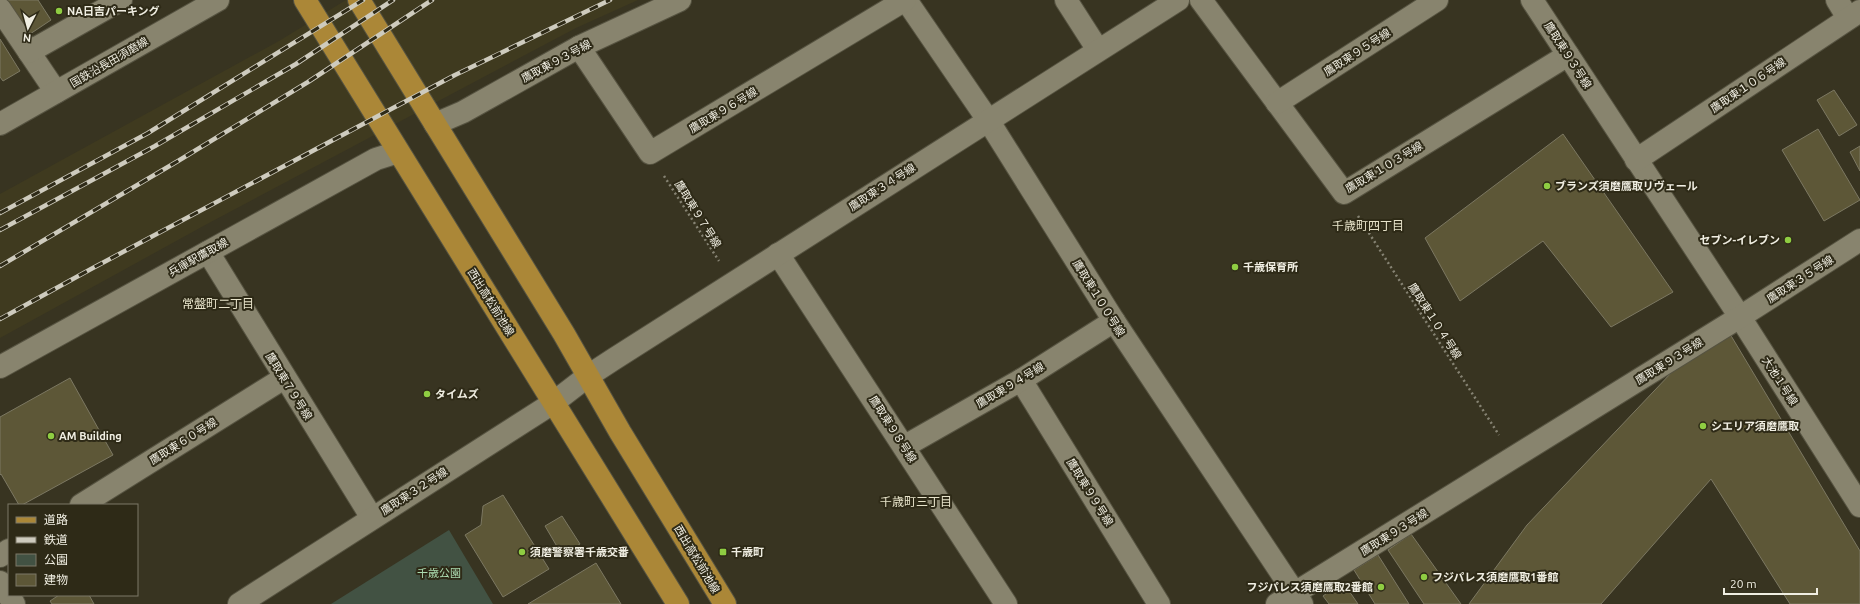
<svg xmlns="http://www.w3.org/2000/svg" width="1860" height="604" font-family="Ubuntu,'Noto Sans JP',sans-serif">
	<rect width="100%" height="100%" fill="#383421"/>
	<polygon fill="#3f3a1f" points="346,0 638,0 576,28 207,224 0,338 0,194 279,41"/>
	<polygon fill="#425243" points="449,530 493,604 331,604"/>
	<g fill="#5d5737" stroke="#7c7862">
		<polygon points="3,0 38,0 51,20 27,36"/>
		<polygon points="0,39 20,71 3,81 0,77"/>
		<polygon points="1834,90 1857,125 1839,136 1817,100"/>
		<polygon points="1818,129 1860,200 1824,221 1782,150"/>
		<polygon points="1563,134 1673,292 1611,327 1543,241 1460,301 1425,238"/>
		<polygon points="1860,146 1860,171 1850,152"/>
		<polygon points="1730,334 1860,551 1860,604 1790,604 1711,479 1601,604 1469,604 1527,525 1672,372"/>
		<polygon points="70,378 113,455 22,505 19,505 1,474 0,475 0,417"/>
		<polygon points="503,495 549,569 503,597 465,535 481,525 483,506"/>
		<polygon points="562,516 580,544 562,555 545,526"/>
		<polygon points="1411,534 1461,604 1424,604 1388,550"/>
		<polygon points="1378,555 1409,604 1375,604 1354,570"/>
		<polygon points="596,563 621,604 528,604"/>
		<polygon points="1343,582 1358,604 1329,604 1323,596"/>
		<polygon points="59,595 89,595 94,604 52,604 50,601"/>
	</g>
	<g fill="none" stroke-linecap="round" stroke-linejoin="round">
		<defs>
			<g id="minor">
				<polyline points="906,0 988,120 1114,321 1302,604"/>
				<polyline points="1066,0 1098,50"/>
				<polyline points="1201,0 1344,193 1568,55"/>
				<polyline points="1532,0 1740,317 1860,506"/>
				<polyline points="1837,0 1848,18"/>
				<polyline points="0,9 56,92"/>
				<polyline points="579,47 650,153 905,0"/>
				<polyline points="29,52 121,0"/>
				<polyline points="1277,103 1437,0"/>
				<polyline points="0,124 218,0"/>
				<polyline points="435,124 463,112 579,47 680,0"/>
				<polyline points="1636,160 1860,11"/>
				<polyline points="208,252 372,518"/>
				<polyline points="778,254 1006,604"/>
				<polyline points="0,367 376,159 398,152"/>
				<polyline points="1021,380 1159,604"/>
				<polyline points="905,446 1021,380 1114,321"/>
				<polyline points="81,505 284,378"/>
				<polyline points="0,556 9,550"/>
				<polyline points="0,582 14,604"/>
				<polyline points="239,604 553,403 588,376 614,359 1178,0"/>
				<polyline points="1277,604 1740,317 1860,240"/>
			</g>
			<g id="major">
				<polyline points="305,0 678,604"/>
				<polyline points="359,0 564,334 620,432 725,604"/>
			</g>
		</defs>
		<use href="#minor" stroke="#565341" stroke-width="24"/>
		<use href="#major" stroke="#565341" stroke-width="24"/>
		<g stroke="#868373" stroke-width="2.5" stroke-dasharray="2 3" stroke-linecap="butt">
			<polyline points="664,176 719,261"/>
			<polyline points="1358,216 1499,435"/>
		</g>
		<use href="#minor" stroke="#88846e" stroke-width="22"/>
		<use href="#major" stroke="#ab8737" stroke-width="22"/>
		<defs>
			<g id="rail">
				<polyline points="0,213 148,133 363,0"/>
				<polyline points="0,230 155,146 296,64 393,0"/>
				<polyline points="0,266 178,161 308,82 432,0"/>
				<polyline points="0,319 91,269 455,75 610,0"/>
			</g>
		</defs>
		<use href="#rail" stroke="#cecbbe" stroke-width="4.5"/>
		<use href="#rail" stroke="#2e2a17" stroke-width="3" stroke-dasharray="9" stroke-linecap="butt"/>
	</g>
	<g fill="#8fcd42" stroke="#2e2a17" stroke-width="1.5">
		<circle cx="59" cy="11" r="4"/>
		<circle cx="1547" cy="186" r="4"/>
		<circle cx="1788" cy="240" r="4"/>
		<circle cx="1235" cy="267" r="4"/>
		<circle cx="427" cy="394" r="4"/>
		<circle cx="1703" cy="426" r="4"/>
		<circle cx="51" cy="436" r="4"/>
		<circle cx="522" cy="552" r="4"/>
		<rect x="719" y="548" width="8" height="8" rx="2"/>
		<circle cx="1424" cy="577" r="4"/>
		<circle cx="1381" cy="587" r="4"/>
	</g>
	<g text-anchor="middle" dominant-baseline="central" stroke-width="4" stroke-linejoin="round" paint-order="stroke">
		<g font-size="11" font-weight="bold" fill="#f0eee2" stroke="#2e2a17" text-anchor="start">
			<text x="67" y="11">NA日吉パーキング</text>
			<text x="1555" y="186">ブランズ須磨鷹取リヴェール</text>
			<text x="1780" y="240" text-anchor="end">セブン-イレブン</text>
			<text x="1243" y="267">千歳保育所</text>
			<text x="435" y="394">タイムズ</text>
			<text x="1711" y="426">シエリア須磨鷹取</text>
			<text x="59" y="436">AM Building</text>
			<text x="530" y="552">須磨警察署千歳交番</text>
			<text x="731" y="552">千歳町</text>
			<text x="1432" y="577">フジパレス須磨鷹取1番館</text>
			<text x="1373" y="587" text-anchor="end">フジパレス須磨鷹取2番館</text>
		</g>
		<g font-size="11" fill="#f0eee2" stroke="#2e2a17">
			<text transform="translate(1357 52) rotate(-33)">鷹取東９５号線</text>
			<text transform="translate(1568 55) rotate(57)">鷹取東９３号線</text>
			<text transform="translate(556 61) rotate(-28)">鷹取東９３号線</text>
			<text transform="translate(109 62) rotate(-30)">国鉄沿長田須磨線</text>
			<text transform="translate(1748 85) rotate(-34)">鷹取東１０６号線</text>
			<text transform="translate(723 110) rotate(-31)">鷹取東９６号線</text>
			<text transform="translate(1384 167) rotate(-31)">鷹取東１０３号線</text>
			<text transform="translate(882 187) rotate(-33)">鷹取東３４号線</text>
			<text transform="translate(698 214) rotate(58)">鷹取東９７号線</text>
			<text transform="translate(198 257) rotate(-29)">兵庫駅鷹取線</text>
			<text transform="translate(1800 279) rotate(-33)">鷹取東３５号線</text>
			<text transform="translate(1099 298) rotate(58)">鷹取東１００号線</text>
			<text transform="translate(491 302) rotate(58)">西出高松前池線</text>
			<text transform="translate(1435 321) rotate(57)">鷹取東１０４号線</text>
			<text transform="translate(1669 361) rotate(-32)">鷹取東９３号線</text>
			<text transform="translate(1780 381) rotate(57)">大池１号線</text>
			<text transform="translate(1010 385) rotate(-31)">鷹取東９４号線</text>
			<text transform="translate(289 386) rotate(58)">鷹取東７９号線</text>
			<text transform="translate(893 429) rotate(57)">鷹取東９８号線</text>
			<text transform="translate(183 441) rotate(-32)">鷹取東６０号線</text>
			<text transform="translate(414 491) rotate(-33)">鷹取東３２号線</text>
			<text transform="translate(1090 492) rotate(58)">鷹取東９９号線</text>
			<text transform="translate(1394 532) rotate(-32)">鷹取東９３号線</text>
			<text transform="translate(697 559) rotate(59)">西出高松前池線</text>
		</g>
		<g font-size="11" fill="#abdbb0" stroke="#2e2a17">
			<text x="439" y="573">千歳公園</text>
		</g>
		<g font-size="12" fill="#e7e3ca" stroke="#2e2a17">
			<text x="1368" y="225">千歳町四丁目</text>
			<text x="218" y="303">常盤町二丁目</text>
			<text x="916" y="501">千歳町三丁目</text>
		</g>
	</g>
	<rect x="8" y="504" width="130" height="92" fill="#2e2a17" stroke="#7c7868"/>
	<rect x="16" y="517" width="20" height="6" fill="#ab8737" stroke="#7c7868"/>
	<text x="44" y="524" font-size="12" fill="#f0eee2">道路</text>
	<rect x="16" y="537" width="20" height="6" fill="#cecbbe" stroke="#7c7868"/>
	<text x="44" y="544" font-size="12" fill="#f0eee2">鉄道</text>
	<rect x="16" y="554" width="20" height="12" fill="#425243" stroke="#7c7868"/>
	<text x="44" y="564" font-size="12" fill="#f0eee2">公園</text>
	<rect x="16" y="574" width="20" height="12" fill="#5d5737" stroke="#7c7868"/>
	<text x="44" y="584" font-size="12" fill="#f0eee2">建物</text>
	<g transform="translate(28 28) rotate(186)" stroke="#2e2a17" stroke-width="3" paint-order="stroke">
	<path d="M0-3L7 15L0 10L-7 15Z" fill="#f0eee2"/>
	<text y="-6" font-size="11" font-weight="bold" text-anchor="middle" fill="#f0eee2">N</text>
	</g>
	<path d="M1724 588v6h93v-6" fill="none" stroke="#f0eee2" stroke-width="2"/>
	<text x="1730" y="588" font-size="12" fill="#f0eee2" stroke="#2e2a17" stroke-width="3" paint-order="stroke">20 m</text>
</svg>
